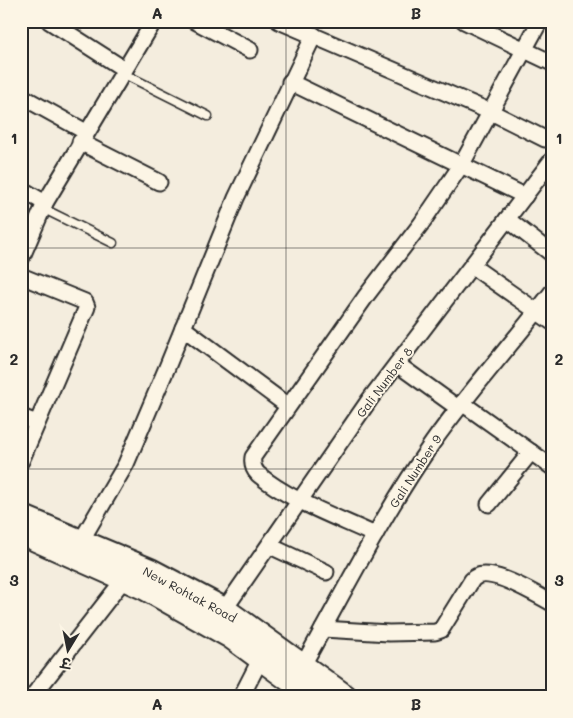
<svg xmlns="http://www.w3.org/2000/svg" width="573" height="718" font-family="Mali,'Playpen Sans Deva',sans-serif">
	<rect width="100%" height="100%" fill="#f4edde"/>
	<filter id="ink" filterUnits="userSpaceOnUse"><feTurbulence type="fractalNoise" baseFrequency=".02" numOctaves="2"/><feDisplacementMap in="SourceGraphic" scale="10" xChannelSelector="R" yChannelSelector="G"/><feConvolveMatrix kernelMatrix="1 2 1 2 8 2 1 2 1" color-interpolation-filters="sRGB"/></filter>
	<g filter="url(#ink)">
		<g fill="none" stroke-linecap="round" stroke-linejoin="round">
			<defs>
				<g id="service">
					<polyline points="122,73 208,116"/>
					<polyline points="42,208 113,243"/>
				</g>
				<g id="minor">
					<polyline points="49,21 124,69"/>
					<polyline points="195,21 250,50"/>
					<polyline points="279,21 491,112 545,139"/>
					<polyline points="464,21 552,63"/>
					<polyline points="290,82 525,196"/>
					<polyline points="21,96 86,132"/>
					<polyline points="80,142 159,182"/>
					<polyline points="21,189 45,203"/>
					<polyline points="507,219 552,254"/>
					<polyline points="21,259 45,203 154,21"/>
					<polyline points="472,266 552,322"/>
					<polyline points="21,276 85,302 87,307 21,461"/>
					<polyline points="183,328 288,406"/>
					<polyline points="397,364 458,408"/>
					<polyline points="462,403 552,467"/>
					<polyline points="21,417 37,423"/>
					<polyline points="489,504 531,452"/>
					<path d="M375,535C339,518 288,500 258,474C253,469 252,464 253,457L366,296L421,224L462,164L540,21"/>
					<polyline points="21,541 25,536"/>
					<polyline points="81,541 126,464 168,365 236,198 314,35"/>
					<polyline points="270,546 326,572"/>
					<polyline points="224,610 370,399 552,160"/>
					<path d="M323,629L389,633L435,632L441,630L472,580C486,563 535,594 552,603"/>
					<path d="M303,665C345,590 384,512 433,442C470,390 513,343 552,292"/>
					<polyline points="32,697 124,579"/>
					<polyline points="241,697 261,658"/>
				</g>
				<g id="primary">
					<polyline points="21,517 150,571 224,610 345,697"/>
					<polyline points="36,539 146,588 231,636 314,697"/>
				</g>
			</defs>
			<use href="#service" stroke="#2b2b2b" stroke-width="11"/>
			<use href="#minor" stroke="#2b2b2b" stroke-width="19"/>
			<use href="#primary" stroke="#2b2b2b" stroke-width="28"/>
			<use href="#service" stroke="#fcf5e5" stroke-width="8"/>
			<use href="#minor" stroke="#fcf5e5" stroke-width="15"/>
			<use href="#primary" stroke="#fcf5e5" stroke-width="24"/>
		</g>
	</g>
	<path fill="none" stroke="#2b2b2b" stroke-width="1" stroke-opacity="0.55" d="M286,21V697M21,248H552M21,469H552"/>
	<g text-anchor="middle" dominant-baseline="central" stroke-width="4" stroke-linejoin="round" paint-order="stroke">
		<g font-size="12" fill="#2b2b2b" stroke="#fcf5e5">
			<text transform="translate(384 382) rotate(-53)">Gali Number 8</text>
			<text transform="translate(415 471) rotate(-57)">Gali Number 9</text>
			<text transform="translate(190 594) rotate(28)">New Rohtak Road</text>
		</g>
	</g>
	<rect width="573" height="718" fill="none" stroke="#fcf5e5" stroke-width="55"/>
	<g transform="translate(68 650) rotate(190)" stroke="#fcf5e5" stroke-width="4" paint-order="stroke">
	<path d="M0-4L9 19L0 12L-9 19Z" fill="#2b2b2b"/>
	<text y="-8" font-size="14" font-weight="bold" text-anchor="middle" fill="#2b2b2b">उ</text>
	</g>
	<rect x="28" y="28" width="518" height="662" fill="none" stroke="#2b2b2b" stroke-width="2"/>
	<g font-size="16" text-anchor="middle" font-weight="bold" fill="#2b2b2b">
		<text x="157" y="19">A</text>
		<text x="416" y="19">B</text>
		<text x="14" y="144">1</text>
		<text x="559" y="144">1</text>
		<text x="14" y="365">2</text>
		<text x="559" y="365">2</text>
		<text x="14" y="586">3</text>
		<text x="559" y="586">3</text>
		<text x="157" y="710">A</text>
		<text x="416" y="710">B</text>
	</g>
</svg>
